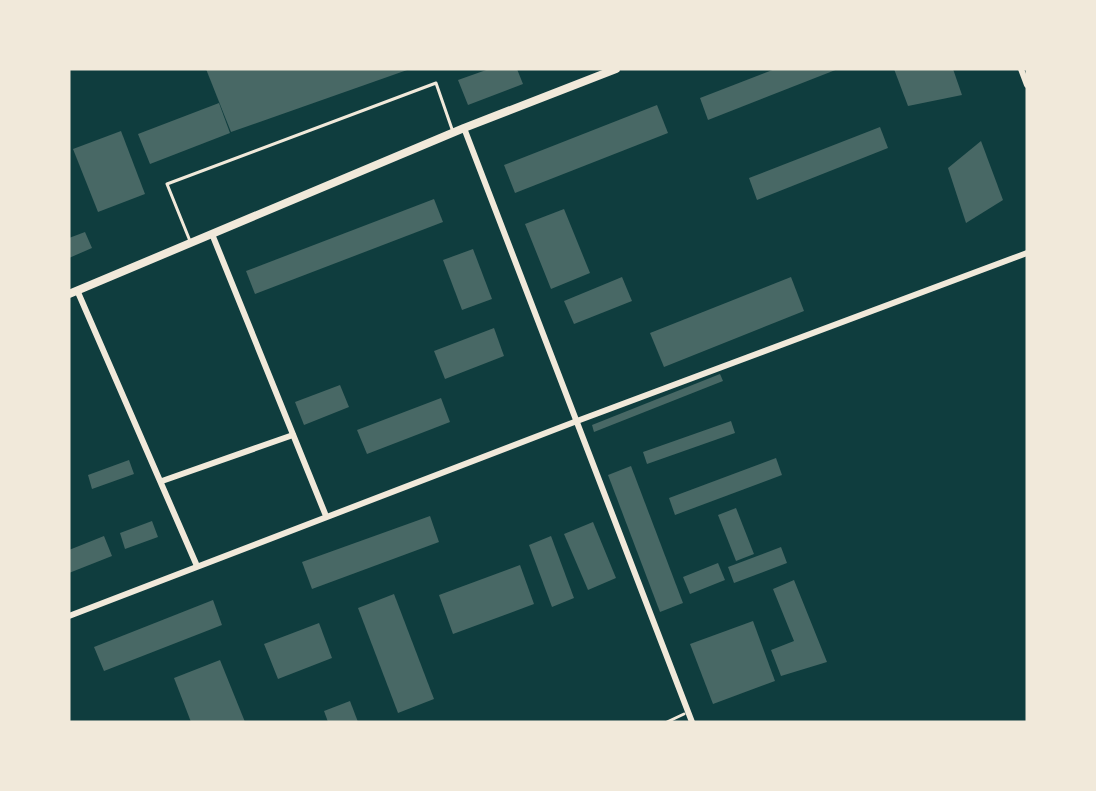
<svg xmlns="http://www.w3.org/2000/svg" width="1096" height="791" font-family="Inter,sans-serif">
	<rect width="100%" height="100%" fill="#0f3d3e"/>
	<g fill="#486865">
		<polygon points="206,69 410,69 231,132"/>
		<polygon points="489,69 517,69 523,84 468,105 458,80"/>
		<polygon points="775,69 838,69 708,120 700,98"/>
		<polygon points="894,69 953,69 962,95 908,106"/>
		<polygon points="219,103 230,133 150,164 138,134"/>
		<polygon points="657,105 668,133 515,193 504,165"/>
		<polygon points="880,127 888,148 757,200 749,178"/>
		<polygon points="121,131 145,194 98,212 73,149"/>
		<polygon points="981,141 1003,200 966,223 948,168"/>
		<polygon points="434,199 443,222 255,294 246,271"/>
		<polygon points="564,209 590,273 551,289 525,224"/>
		<polygon points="85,232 92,248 69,258 69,238"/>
		<polygon points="473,249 492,299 462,310 443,260"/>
		<polygon points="622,277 632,301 574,324 564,301"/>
		<polygon points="791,277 804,311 664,367 650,333"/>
		<polygon points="494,328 504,356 445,379 434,351"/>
		<polygon points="720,374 723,381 594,432 592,425"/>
		<polygon points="340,385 349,407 304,425 295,402"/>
		<polygon points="441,398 450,422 367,454 357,430"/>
		<polygon points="731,421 735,433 647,464 643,452"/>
		<polygon points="776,458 782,475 675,515 669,498"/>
		<polygon points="129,460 134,474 92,489 88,475"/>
		<polygon points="631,466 683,603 660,612 608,475"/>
		<polygon points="736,508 754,554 736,561 718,515"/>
		<polygon points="430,516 439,542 312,589 302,562"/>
		<polygon points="152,521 158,537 125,549 120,533"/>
		<polygon points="593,522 616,578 588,590 564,534"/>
		<polygon points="104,536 112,556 69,573 69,550"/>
		<polygon points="551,536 574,598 552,607 529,545"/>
		<polygon points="781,547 787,563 734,583 728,567"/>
		<polygon points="718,563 725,580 690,594 683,577"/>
		<polygon points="520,565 534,604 453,634 439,595"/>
		<polygon points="794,580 827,662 781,676 771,650 794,641 773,589"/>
		<polygon points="394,594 434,699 398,713 358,608"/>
		<polygon points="213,600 222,625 104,671 94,647"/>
		<polygon points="753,621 775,681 713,704 690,644"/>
		<polygon points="319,623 332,658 278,679 264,644"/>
		<polygon points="220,660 245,722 191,722 174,678"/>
		<polygon points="350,701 358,722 328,722 324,711"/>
	</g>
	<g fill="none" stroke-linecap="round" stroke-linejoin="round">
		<g stroke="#f1e9da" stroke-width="3">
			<polyline points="190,241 167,184 436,83 453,132"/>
			<polyline points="667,722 684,714"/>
		</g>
		<g stroke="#f1e9da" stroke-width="6">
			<polyline points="1021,69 1027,85"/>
			<polyline points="464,128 692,722"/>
			<polyline points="212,234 326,516"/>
			<polyline points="77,290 197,566"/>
			<polyline points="162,481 293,435"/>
			<polyline points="69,616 577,421 1027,253"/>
		</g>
		<polyline stroke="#f1e9da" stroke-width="8" points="69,294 464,128 616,69"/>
	</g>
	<rect width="1096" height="791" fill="none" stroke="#f1e9da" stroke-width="141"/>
</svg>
